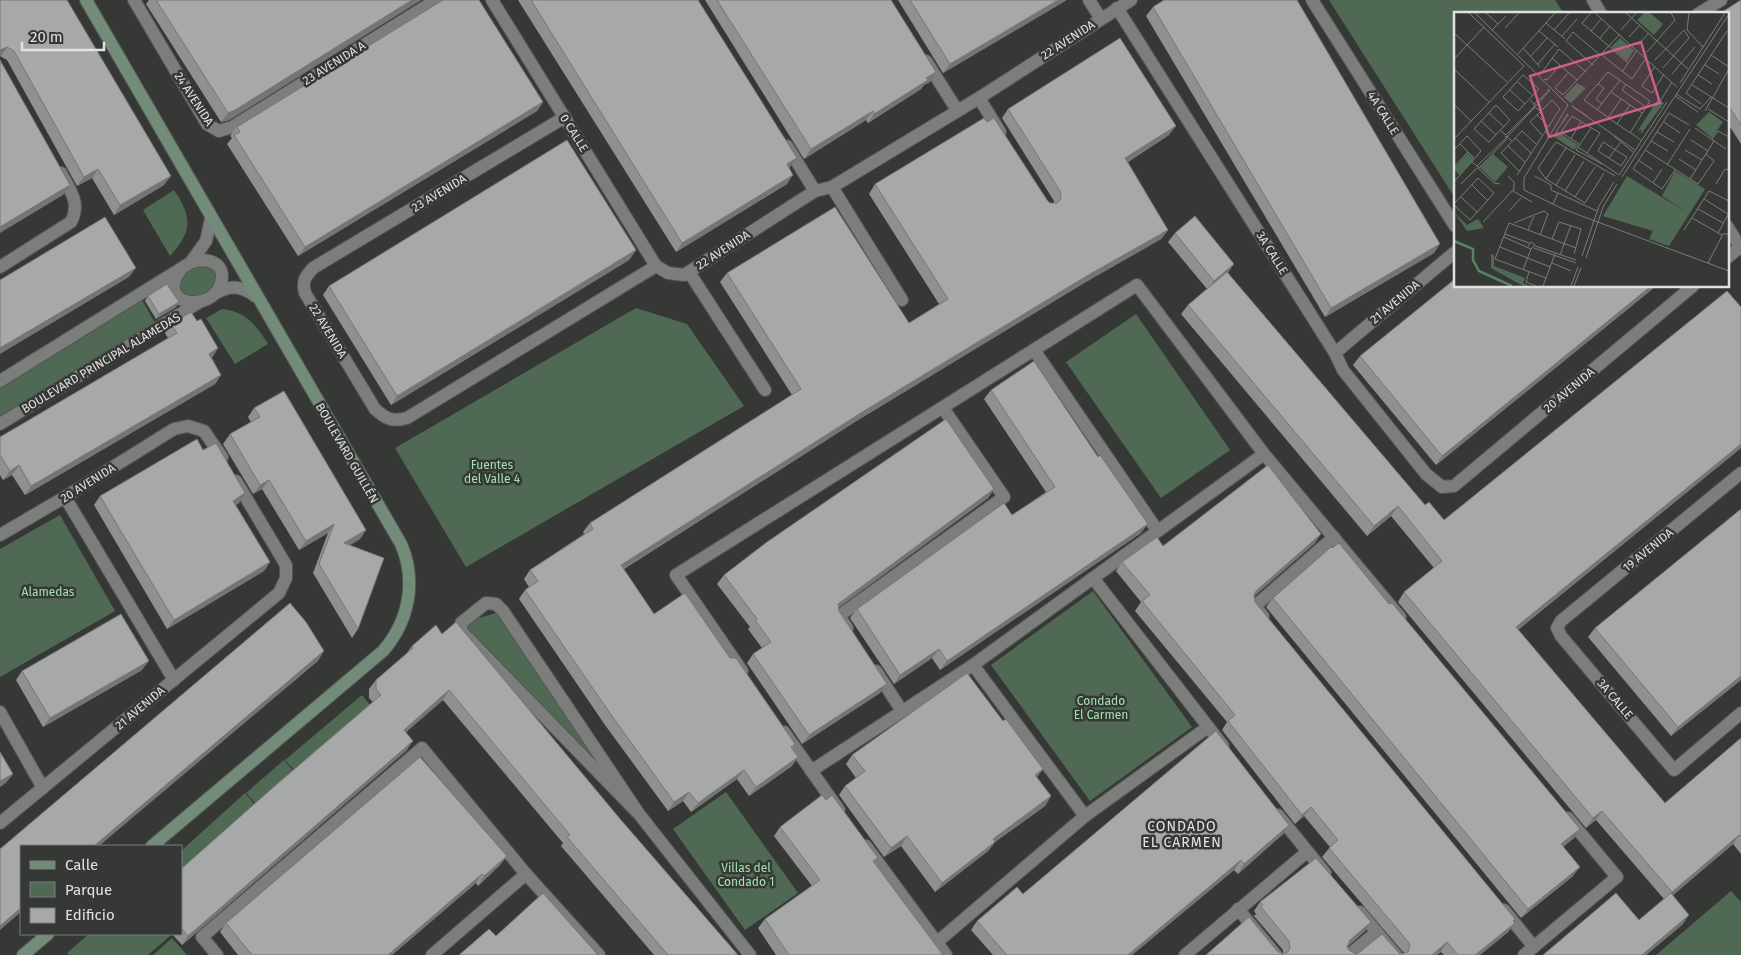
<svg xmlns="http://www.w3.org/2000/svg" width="1741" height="955" font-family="'Fira Sans',sans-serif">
	<rect width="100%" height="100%" fill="#363836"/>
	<g fill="#506954">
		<polygon points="1329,0 1555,0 1564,14 1455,14 1455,198"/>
		<path d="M174,190C192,217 193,231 170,256L143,210Z"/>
		<path d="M203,265C231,275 213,291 195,298L181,292L179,282L186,271Z"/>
		<polygon points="142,300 155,323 0,419 0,388"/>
		<polygon points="636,308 687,324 744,406 466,567 395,448"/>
		<path d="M222,309C245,311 256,325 268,344L235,364L206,318Z"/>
		<polygon points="1136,314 1230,450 1161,498 1066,362"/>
		<polygon points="60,515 115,611 0,677 0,549"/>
		<polygon points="1093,591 1192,727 1090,801 991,665"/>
		<polygon points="503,611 639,814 461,623"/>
		<polygon points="362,695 386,725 296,772 285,760"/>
		<polygon points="284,760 309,789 257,805 246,793"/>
		<polygon points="726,792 798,893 745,930 673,829"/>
		<polygon points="245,793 270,823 181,870 181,851"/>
		<polygon points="1731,891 1741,902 1741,955 1656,955"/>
		<polygon points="89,934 169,934 170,936 148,955 69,955 67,953"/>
		<polygon points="172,938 187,955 153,955"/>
	</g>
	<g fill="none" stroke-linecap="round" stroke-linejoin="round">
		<defs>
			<g id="street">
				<polyline points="134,0 207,124 219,131 232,127 436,0"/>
				<polyline points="492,0 656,266"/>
				<polyline points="1089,0 1101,19"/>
				<polyline points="1312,0 1455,226"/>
				<polyline points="1593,0 1601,14"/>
				<polyline points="1117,8 1335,353 1343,370 1426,474 1442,487 1454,486 1693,286"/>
				<polyline points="1698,14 1721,0"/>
				<polyline points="926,61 957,110"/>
				<polyline points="979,98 1000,132"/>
				<path d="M565,117L313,268C305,277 302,281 305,293L375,409C386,419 392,422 407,418L656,266L668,273L684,275L815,191L832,187L979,98L1131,0"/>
				<polyline points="787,146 815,191"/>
				<polyline points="832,187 902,300"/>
				<polyline points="1727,226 1741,249"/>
				<polyline points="1727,258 1740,247"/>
				<polyline points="191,262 206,241 211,218"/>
				<path d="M0,267L71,222C81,203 70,190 61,173"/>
				<polyline points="689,272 765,390"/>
				<path d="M214,294C230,285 240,285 255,296"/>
				<polyline points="1034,350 1157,530"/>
				<polyline points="1335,353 1455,252"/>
				<path d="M0,381L190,263C202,258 222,259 222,277C220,314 152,309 181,269"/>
				<polyline points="0,424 198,303"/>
				<polyline points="1741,473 1561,621 1557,628 1561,636 1674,770 1741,713"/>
				<polyline points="65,497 174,680"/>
				<polyline points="0,535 65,497 174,429 188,426 204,431 222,457"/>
				<polyline points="1093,578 1223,746"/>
				<polyline points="1263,616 1255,606 1334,537"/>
				<polyline points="847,628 839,616 1004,497 943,408"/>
				<polyline points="973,665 1085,816"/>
				<polyline points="742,671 676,575 1137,285 1264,454 1400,617"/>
				<polyline points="876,671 902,711"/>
				<polyline points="0,712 43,788"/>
				<polyline points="784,732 839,810"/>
				<polyline points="811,771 973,665 1264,454"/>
				<polyline points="639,814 461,631 461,623 486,603 496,604 503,611 639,814 750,955"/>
				<polyline points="1278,815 1325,873"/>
				<polyline points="0,823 279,593 286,578 286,565 236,481"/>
				<polyline points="866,846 946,955"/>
				<polyline points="1238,909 1276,955"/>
				<polyline points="1504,910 1534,947"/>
				<polyline points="1360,912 1396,955"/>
				<polyline points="936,943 1085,816 1208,727"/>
				<polyline points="217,955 202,937 422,748 526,874 599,955"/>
				<polyline points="432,955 526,874"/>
				<polyline points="1185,955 1307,852"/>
				<polyline points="1349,955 1377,932"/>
				<polyline points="1524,955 1617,877 1568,818"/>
			</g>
			<g id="secondary">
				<path d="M86,0L401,544C417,581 409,621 383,651L152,846"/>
				<polyline points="23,955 48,934"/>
			</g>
		</defs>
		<use href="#street" stroke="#545655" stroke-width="14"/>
		<use href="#secondary" stroke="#545655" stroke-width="14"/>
		<use href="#street" stroke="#7b7e7b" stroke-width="12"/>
		<use href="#secondary" stroke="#738c79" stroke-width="12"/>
	</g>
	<g fill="#8f9190">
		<polygon points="0,0 164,185 114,215 92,178 77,186 7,60 0,56"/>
		<polygon points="149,0 421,0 229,120 221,122 146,4"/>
		<polygon points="518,0 698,0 790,167 789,168 787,184 676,252"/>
		<polygon points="705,0 891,0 930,82 924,85 921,89 868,123 866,120 804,159"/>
		<polygon points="898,0 1066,0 1065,1 943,73"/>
		<polygon points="1741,0 1741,144 1727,122 1727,14"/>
		<polygon points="1153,7 1434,253 1325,317 1146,16"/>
		<polygon points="543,102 537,111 298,256 227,144 232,138 230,136 237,127"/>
		<polygon points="1008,109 1169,135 1128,162 1168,230 1161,239 1084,283 858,420 624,569 654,614 730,658 795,744 792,748 798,757 792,766 749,796 737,779 691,812 683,801 668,811 605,725 519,599 525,590 529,587 524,579 530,570 584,534 583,532 590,523 792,395 720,282 727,273 909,323 939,304 869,194 875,184 987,122 1047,200 1050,203 1054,203 1054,201 1002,118"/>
		<polygon points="1175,233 1228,273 1425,505 1444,520 1741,448 1518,630 1665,803 1741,738 1741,854 1733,844 1673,895 1683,924 1646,955 1543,955 1639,920 1664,899 1596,820 1586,828 1398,602 1404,592 1434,568 1391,516 1367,536 1181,314 1188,305 1207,289 1168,242"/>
		<polygon points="636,250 629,260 391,405 323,295 329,286"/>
		<polygon points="1656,286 1436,465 1353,365 1360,356"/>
		<polygon points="148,296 179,302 176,307 156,319 145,301"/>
		<polygon points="171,324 212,358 221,375 215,384 25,495 12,475 3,480 0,475 0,437 168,338 165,333"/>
		<polygon points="991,390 1141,533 940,670 932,658 894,684 850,618 857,609 1012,515 1046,492 984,399"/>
		<polygon points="254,408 366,530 360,539 350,545 358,629 352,638 313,573 328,533 299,550 262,489 253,494 223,444 230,434 251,422 248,417"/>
		<polygon points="203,450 239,503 236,505 270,562 264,571 167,629 94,505 100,496"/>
		<polygon points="994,489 988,498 838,608 839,611 880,693 802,744 747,663 753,654 762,648 748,629 750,627 717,584 724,575"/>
		<polygon points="1315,543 1254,596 1255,602 1515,919 1513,922 1515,923 1508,932 1480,955 1444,955 1441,952 1437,955 1206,955 1277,951 1283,954 1283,950 1254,916 1256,914 1254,911 1260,902 1365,931 1348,946 1347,947 1350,951 1356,954 1400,954 1404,953 1322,857 1330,847 1304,816 1295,824 1222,730 1227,722 1135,611 1141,602 1116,571 1122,562 1163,546"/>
		<polygon points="1273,598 1389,604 1580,829 1574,838 1563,847 1573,876 1521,918 1266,607"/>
		<polygon points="1595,628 1741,680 1671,736 1588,637"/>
		<polygon points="442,634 621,820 738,955 654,955 561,846 563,843 443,700 406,732 407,750 182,945 172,934 181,934 181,869 373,702 369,698 369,689 376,680 406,654 412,646"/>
		<polygon points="142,670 43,727 16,680 22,671"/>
		<polygon points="1003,721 1043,769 1037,777 1051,796 1045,806 995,842 988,851 935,892 901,846 884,857 839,795 845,786 856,778 846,764 852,755"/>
		<polygon points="1289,825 1283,834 1238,874 1234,870 1132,955 993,955 971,930 977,921 1023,894"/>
		<polygon points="780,827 874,863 943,955 776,955 758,928 765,919 812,886 774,836"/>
		<polygon points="507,856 500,865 478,886 476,883 392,955 238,955 220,932 226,923"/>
	</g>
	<g fill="#747675">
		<polygon points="412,0 421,0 229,120 221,122 228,113"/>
		<polygon points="1058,0 1066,0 1065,1 943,73 950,64"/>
		<polygon points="7,47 1,56 0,56 0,50"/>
		<polygon points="936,72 930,82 924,85 921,89 868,123 874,114"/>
		<polygon points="543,102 537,111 298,256 305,247"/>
		<polygon points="873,111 866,120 804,159 811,149"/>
		<polygon points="1176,126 1169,135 1119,167 1125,158"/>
		<polygon points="797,158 790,167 780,173 787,164"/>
		<polygon points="98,169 92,178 77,186 84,177"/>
		<polygon points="793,175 787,184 676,252 682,243"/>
		<polygon points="171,176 164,185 114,215 120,205"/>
		<polygon points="70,185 63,195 0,233 0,227"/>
		<polygon points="1168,230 1161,239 1084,283 858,420 615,574 621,565 864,411 1090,274"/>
		<polygon points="1440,244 1434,253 1325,317 1331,308"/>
		<polygon points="636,250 629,260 391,405 397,396"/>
		<polygon points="1234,264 1228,273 1207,290 1214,281"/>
		<polygon points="136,268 129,277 0,354 0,348"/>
		<polygon points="1651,286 1656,286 1436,465 1442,456"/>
		<polygon points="179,302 176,307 156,319 159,314"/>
		<polygon points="218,348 212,358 209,354"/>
		<polygon points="221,375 215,384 25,495 31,486"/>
		<polygon points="1741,444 1741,448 1510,636 1516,627"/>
		<polygon points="19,465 12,475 3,480 10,471"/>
		<polygon points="269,480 262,489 253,494 260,485"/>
		<polygon points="994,489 988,498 831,613 838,604"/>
		<polygon points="245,493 239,503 227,510 233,501"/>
		<polygon points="1398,506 1391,516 1367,536 1374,526"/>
		<polygon points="334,524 328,533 299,550 306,541"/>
		<polygon points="1148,524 1141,533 940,670 947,661"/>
		<polygon points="366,530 360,539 337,552 344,543"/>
		<polygon points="1321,534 1315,543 1250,600 1256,591"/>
		<polygon points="270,562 264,571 167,629 174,620"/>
		<polygon points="939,649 932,658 894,684 900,675"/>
		<polygon points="324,651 318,661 99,846 94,846"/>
		<polygon points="149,661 142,670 43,727 50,718"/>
		<polygon points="1741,676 1741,680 1671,736 1678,727"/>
		<polygon points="887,684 880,693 802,744 809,735"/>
		<polygon points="449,690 443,700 398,739 404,730"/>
		<polygon points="413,741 407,750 182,945 188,936"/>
		<polygon points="798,757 792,766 749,796 756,787"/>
		<polygon points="1043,769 1036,778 1035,775"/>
		<polygon points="744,770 737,779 691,812 698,803"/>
		<polygon points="13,774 6,783 0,787 0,781"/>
		<polygon points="689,792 683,801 668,811 674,802"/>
		<polygon points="1051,796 1045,806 986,848 993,839"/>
		<polygon points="1311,807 1304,816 1295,824 1302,815"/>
		<polygon points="1602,811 1596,820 1586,828 1593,818"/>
		<polygon points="1289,825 1283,834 1238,874 1244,864"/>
		<polygon points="1580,829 1574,838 1554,853 1561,844"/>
		<polygon points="1739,835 1733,844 1666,901 1672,892"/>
		<polygon points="907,836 901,846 884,857 891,848"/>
		<polygon points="995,842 988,851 935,892 942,883"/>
		<polygon points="507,856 500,865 478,886 484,876"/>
		<polygon points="1241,860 1234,870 1132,955 1128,955"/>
		<polygon points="1580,867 1573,876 1521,918 1528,909"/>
		<polygon points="482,874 476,883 392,955 388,955"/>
		<polygon points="21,908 21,912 0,930 0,926"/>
		<polygon points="1689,915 1683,924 1646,955 1642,955"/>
		<polygon points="1515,919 1509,928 1515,923 1508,932 1480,955 1475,955"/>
		<polygon points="1371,922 1365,931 1344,949 1350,940"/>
		<polygon points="1447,942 1441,952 1437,955 1432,955"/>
	</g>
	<g fill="#a6a9a7" stroke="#747675">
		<polygon points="0,0 67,0 171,176 120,205 98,169 84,177 14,51 7,47 0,50"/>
		<polygon points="156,0 412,0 235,110 228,113"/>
		<polygon points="443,0 479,0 543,102 305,247 234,135 240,132 237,127"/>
		<polygon points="531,0 698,0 797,158 787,164 793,175 682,243"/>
		<polygon points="717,0 891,0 936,72 926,78 928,80 874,114 873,111 811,149"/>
		<polygon points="910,0 1058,0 950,64"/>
		<polygon points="1164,0 1297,0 1440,244 1331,308 1153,7"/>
		<polygon points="1741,0 1741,125 1727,103 1727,14 1719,14"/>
		<polygon points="1120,38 1176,126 1125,158 1168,230 1090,274 864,411 621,565 654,614 685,593 730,658 736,658 795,744 791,747 798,757 756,787 744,770 698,803 689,792 674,802 612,716 525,590 538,581 530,570 593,529 590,523 801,389 727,273 835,207 909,323 948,299 875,184 984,118 987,122 994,118 1047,200 1050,203 1057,203 1061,199 1060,191 1008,109"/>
		<polygon points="0,60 70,185 0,227"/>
		<polygon points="567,140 636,250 397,396 329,286"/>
		<polygon points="1195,216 1234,264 1214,281 1175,233"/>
		<polygon points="105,217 136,268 0,348 0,280"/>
		<polygon points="1227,272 1425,505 1429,502 1444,520 1727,291 1741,307 1741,444 1516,627 1665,803 1741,738 1741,837 1739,835 1672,892 1602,811 1593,818 1404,592 1442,561 1398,506 1374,526 1188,305"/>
		<polygon points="1455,279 1455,286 1651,286 1442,456 1360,356"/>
		<polygon points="167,284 179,302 159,314 148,296"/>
		<polygon points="191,312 197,321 201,319 218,348 209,354 221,375 31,486 19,465 10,471 0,455 0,437 177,333 171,324"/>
		<polygon points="1034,361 1098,457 1100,455 1148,524 947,661 939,649 900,675 857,609 1004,503 1012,515 1055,487 991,390"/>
		<polygon points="284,391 366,530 344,543 384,558 358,629 319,564 334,524 306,541 269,480 260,485 230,434 260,417 254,408"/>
		<polygon points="946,419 994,489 838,604 839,611 887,684 809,735 753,654 771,642 755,620 757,619 724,575 767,542"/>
		<polygon points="197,439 203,450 216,443 245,493 233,501 270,562 174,620 100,496"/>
		<polygon points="1268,465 1321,534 1256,591 1254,595 1255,602 1515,919 1513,921 1515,923 1475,955 1458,955 1447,942 1432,955 1206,955 1249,917 1277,951 1283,954 1288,952 1290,948 1289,941 1261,907 1263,905 1260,902 1316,858 1371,922 1350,940 1347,947 1350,951 1356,954 1360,952 1382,934 1400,954 1408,952 1410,944 1329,848 1338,840 1311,807 1302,815 1228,721 1235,715 1142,601 1150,595 1122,562 1157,537 1163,546"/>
		<polygon points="1741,509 1741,676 1678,727 1595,628"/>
		<polygon points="1339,543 1389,604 1392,603 1580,829 1561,844 1580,867 1528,909 1273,598 1331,547 1332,548"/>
		<polygon points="290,603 306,622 324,651 94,846 21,846 21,908 0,926 0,849"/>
		<polygon points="121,614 149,661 50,718 22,671"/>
		<polygon points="456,622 621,820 738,955 668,955 567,837 570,835 449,690 404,730 413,741 188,936 181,928 181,869 277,784 381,695 376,689 376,680 413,648 412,646 436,625 442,634"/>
		<polygon points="967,673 1003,721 1006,719 1043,769 1035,775 1051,796 993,839 995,842 942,883 907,836 891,848 845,786 865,771 852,755"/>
		<polygon points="1216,731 1289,825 1244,864 1241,860 1128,955 1007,955 977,921 1017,887 1023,894"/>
		<polygon points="0,752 13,774 0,781"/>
		<polygon points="420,757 507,856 484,876 482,874 388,955 252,955 226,923"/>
		<polygon points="822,795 826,800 832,795 878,858 873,861 943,955 789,955 765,919 820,880 780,827"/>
		<polygon points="543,893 598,955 459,955 489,929 496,936"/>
		<polygon points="1616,893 1639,920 1671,893 1689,915 1642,955 1543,955"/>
	</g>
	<g text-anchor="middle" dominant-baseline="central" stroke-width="5" stroke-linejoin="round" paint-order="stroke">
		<g font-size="12" fill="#e1e2e1" stroke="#363836">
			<text transform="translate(1068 40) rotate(-33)">22 AVENIDA</text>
			<text transform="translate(334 63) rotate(-32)">23 AVENIDA A</text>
			<text transform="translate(194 99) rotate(57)">24 AVENIDA</text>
			<text transform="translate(1383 113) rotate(58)">4A CALLE</text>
			<text transform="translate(574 133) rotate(58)">0 CALLE</text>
			<text transform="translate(439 193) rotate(-31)">23 AVENIDA</text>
			<text transform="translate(723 250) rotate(-33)">22 AVENIDA</text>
			<text transform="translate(1272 253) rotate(58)">3A CALLE</text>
			<text transform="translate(1395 302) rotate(-40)">21 AVENIDA</text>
			<text transform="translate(328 331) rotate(59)">22 AVENIDA</text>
			<text transform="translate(101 363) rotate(-31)">BOULEVARD PRINCIPAL ALAMEDAS</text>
			<text transform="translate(1569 390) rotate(-40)">20 AVENIDA</text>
			<text transform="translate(347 453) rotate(60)">BOULEVARD GUILLÉN</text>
			<text transform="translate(88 483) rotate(-32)">20 AVENIDA</text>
			<text transform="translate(1648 550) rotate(-39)">19 AVENIDA</text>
			<text transform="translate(1615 699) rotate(50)">3A CALLE</text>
			<text transform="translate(140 708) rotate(-40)">21 AVENIDA</text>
		</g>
		<g font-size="12" fill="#a1e3ae" stroke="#363836">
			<text x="492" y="465">Fuentes<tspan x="492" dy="14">del Valle 4</tspan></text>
			<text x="48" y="592">Alamedas</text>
			<text x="1101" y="701">Condado<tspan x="1101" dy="14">El Carmen</tspan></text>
			<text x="746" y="868">Villas del<tspan x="746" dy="14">Condado 1</tspan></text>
		</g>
		<g font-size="14" letter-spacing="1" fill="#e1e4e2" stroke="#363836">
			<text x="1182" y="826">CONDADO<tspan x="1182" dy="16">EL CARMEN</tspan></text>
		</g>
	</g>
	<g transform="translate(1454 12)">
		<rect width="275" height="275" fill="#363836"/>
		<path d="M190,1H196L209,12L200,23L183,8ZM166,26L180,38L173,49L157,35ZM123,71L132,76L117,91L110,85ZM204,87L210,91L187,122V117L183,120ZM255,100L269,110L258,126L242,113ZM113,101L115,103L103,119L124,133L120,138L99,124ZM14,141L20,147L5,163L0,156ZM39,142L54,155L41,170L26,156ZM221,159L251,177L215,234L195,227L199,219L149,204L173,164L234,201L208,184ZM0,200L13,213L24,207L30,216L13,219ZM37,242L40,243V254L71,266L69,271L76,274H69L37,256Z" fill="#506954"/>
		<path fill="none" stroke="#598362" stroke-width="2.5" d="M0,229L19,237V248L25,259L58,274"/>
		<path fill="none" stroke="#7a7c7a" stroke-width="1" d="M21,1L114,93L70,166V178L109,197L275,259M32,1L44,12M137,1L128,11L174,51M141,1L223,75M172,1L234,57M235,1L233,18L249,35M92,11L111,27M51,16L65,1M38,18L52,4M100,18L115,1M167,18L182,1M85,19L104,35M137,19L147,7M0,21L53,70M108,24L123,7M175,25L186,13M146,26L156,14M184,33L195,21M69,36L86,55M193,40L221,8L217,1M64,42L101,1M148,43L178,67L192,46M257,43L275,55M76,45L93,26M98,46L123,68M0,47L30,15M201,48L230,18L235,26L209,56M83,53L101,32M139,53L112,29L119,20L147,44M251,53L265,62M201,54L188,74L198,81L210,62M0,57L35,90M168,60L183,38M114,61L101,76L109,83L166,22M218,62L241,35M69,63L85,77L64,99L49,85ZM86,63L105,37L132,60M244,63L258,72M90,67L93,68L106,53M64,70L79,84M226,71L271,1M144,72L150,76L142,87L148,92M172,72L168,78L192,95M238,73L275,96M56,78L71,92M157,80L188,101M222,82L246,97M221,84L244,100M76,88L80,92L96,78H93M207,88L218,70M0,92L17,109M247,92L232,81L273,19M42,93L56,108L35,130L20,117ZM82,94L95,79M246,97L257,85M254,97L275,110M143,98L166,68M251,99L275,57M35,101L50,115M83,103L94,114M133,104L118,94L181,138M154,106L167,87M27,109L42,123M210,110L226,121M163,112L176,93M137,116L122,138L148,152M241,116L272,137M47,119L52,123L82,93H79M203,120L220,130M176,121L196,89L154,60L130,88L163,112L187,128M160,124L179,140M61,126L77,141M117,126L127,110M0,127L70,54L15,1M258,127L264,119L275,125M237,128L254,139M58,129L53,125L81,95L86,99M197,129L214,139M149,130L173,145L167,154L144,139ZM6,132L21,147M125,132L107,120L118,104L146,121L133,141M54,134L71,150M124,135L165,163M0,138L13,124L27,139L0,170M191,138L244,172L260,149L252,142M231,138L248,148M155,146L166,131M225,147L242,158M184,148L199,158M18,150L23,154L53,125L51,124M213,153L236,117M0,155L14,140M24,156L40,171L46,172M25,156L53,127M221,158L208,177L179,157L215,101L235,113M65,159L47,141L68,119L82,132M150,161L131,191L92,167L84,156L102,130L161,164M63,163L106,97L98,88L76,110L88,123M165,163L213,90M81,164L97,173V178L104,181L99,192M168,165L275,2M92,167L112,136M236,167L260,129M199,171L208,157M7,172L25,154M262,172L271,157L275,158M18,173L34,189M102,173L121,143M59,179L78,190M111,179L130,149M104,181L143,199M7,185L23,200M121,185L141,155M250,187L274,202M0,192L24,166L40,181L16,208L0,193M244,197L269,211M55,199L67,186M238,206L268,223M29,210L60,177V170L54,164M60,211L90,199L94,202L86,223M74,218L80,204M230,218L255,179L275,189M264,221L275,201M51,222L75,231M50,225L77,237L81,233L77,230L74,234M98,227L105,210L127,217L120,242M81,234L122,248M46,235L96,255M80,236L122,251M106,243L117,213M128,244L145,194L160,170M132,246L149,195L163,172M98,251L117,259M254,251L269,222H275M69,258L77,237M75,260L72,270L82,274M92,266L41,247L55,211L122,236M89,274L101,242M117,274L124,255M120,274L127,256"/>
		<path fill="#cd5f8a" fill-opacity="0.15" stroke="#cd5f8a" stroke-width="2.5" d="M187,30L206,91L95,125L76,64Z"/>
		<rect width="275" height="275" fill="none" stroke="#e1e2e1" stroke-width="2.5"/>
	</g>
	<rect x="20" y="845" width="162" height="90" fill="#363836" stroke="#7a7c7a"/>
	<rect x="30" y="861" width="25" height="8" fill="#738c79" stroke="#7a7c7a"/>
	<text x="65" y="870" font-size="15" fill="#e1e2e1">Calle</text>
	<rect x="30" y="882" width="25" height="15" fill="#506954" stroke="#7a7c7a"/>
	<text x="65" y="895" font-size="15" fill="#e1e2e1">Parque</text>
	<rect x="30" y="908" width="25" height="15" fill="#a6a9a7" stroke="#7a7c7a"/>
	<text x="65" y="920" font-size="15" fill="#e1e2e1">Edificio</text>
	<path d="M22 42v8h82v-8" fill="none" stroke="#e1e2e1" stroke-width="2.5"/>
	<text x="30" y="42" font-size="15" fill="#e1e2e1" stroke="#363836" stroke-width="4" paint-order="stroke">20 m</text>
</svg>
